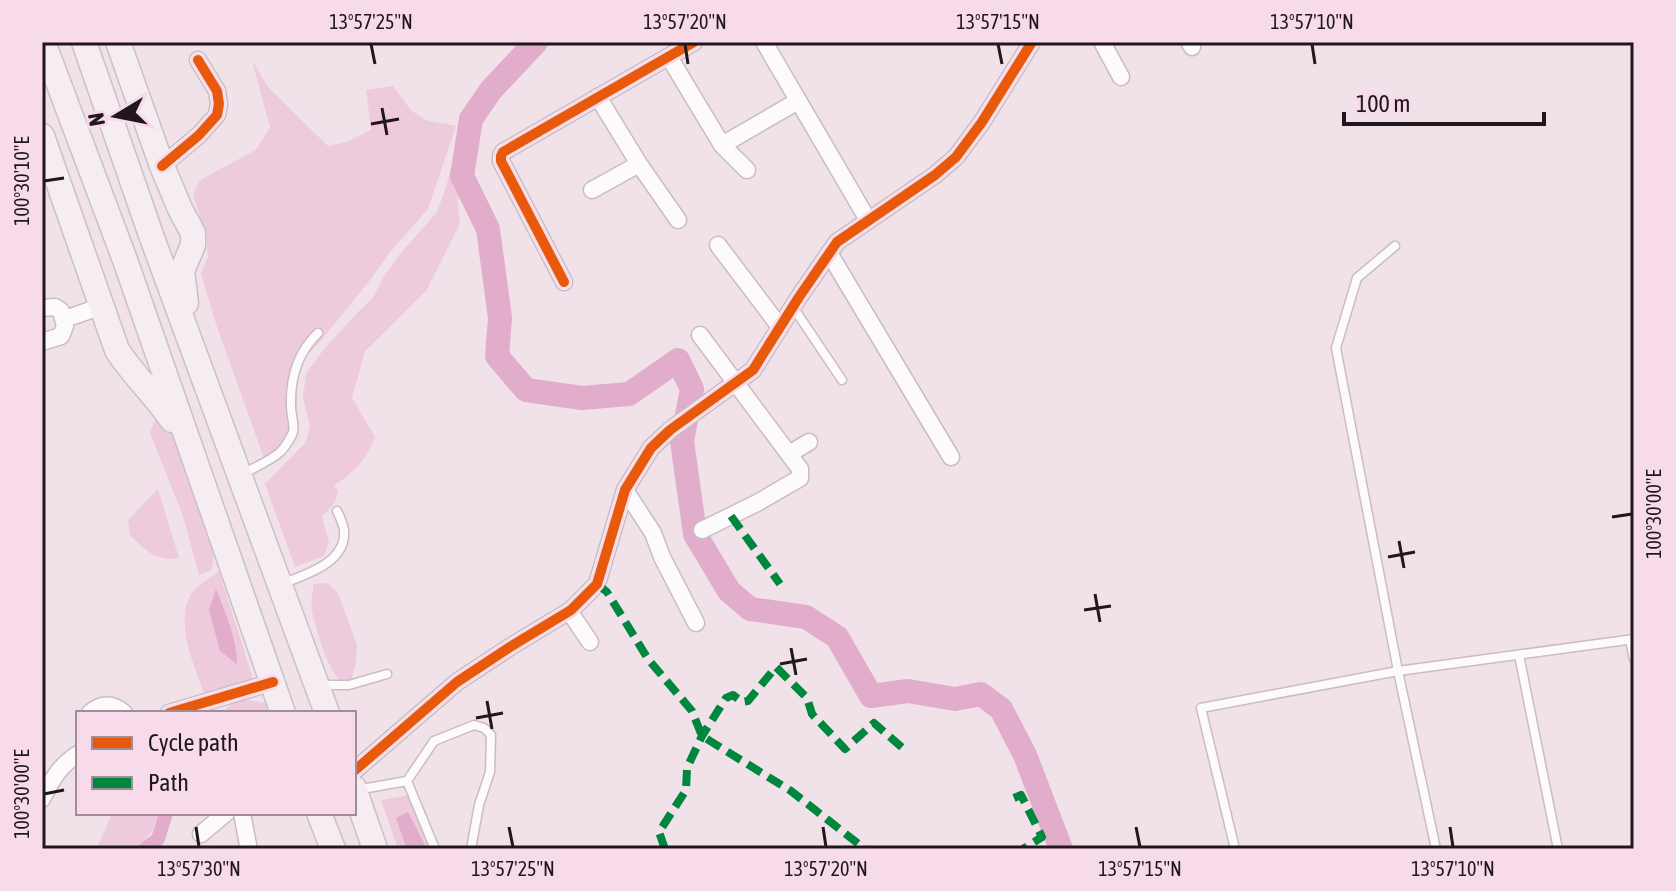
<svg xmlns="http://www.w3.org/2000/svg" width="1676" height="891" font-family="'Asap Condensed',sans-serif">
	<rect width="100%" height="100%" fill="#f1e1e9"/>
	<g fill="#eecadd">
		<path d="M252,60L268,87L328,146L347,142L371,130L366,90L393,86C402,98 410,112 424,119C432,123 447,123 456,126L428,209L391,251L370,280L319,343L296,366L297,417L290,445L264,458L217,327L201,274L208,257L206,235L193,195L200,180L256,150L270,128Z"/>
		<path d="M462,129L458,203L460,224L426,291L365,351L352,398L375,437C367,459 354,473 334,485L338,492L335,502L322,517L329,542L324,556L295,567L265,484L306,442L310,425L303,398L306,374L324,349L359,311L372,299L383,278L400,254L437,212L446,187Z"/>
		<polygon points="157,415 171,433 202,510 214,548 212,570 199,575 183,516 150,433"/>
		<path d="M158,489L179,558C156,562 145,550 130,535L128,520Z"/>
		<path d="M219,571L253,679L205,695C195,668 175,624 190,596C195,586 211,578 219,571Z"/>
		<path d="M327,583L338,593L357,645L356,663L351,681L344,684C329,675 316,629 312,611C311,603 313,593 313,584Z"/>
		<polygon points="238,698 270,704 274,713 221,713"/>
		<polygon points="415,794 436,849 398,849 381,800"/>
		<polygon points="112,813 158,813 152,832 135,849 97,849"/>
	</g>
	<g fill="#e2accb">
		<path d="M216,589C225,612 237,638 237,664L220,651L209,610Z"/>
		<polygon points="408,812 427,849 407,849 396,818"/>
	</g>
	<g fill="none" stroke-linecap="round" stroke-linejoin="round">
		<polyline stroke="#e2accb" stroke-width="14" points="145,849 158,839 166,813"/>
		<polyline stroke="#e2accb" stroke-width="24" points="536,42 491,90 471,119 462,176 488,229 500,318 497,356 526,390 582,398 629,394 678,360 692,389 682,441 695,534 729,591 750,609 806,617 837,637 871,696 908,691 955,699 981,694 1001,709 1025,755 1061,849"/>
		<defs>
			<g id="service">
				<polyline points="1395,246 1357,278 1336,348 1398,671 1436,849"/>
				<polyline points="793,307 842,380"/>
				<path d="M241,475C253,468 268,462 279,453C284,449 291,438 293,432C295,425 291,415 291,407C290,378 297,353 318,333"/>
				<path d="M284,583C307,574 347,562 344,530C343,523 340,517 337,511"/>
				<polyline points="1630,640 1634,659"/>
				<polyline points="1519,655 1558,849"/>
				<polyline points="321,685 349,685 387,674"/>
				<polyline points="407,781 434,741 474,725 484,728 491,735 490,772 479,805 471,849"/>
				<polyline points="356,790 407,781 435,849"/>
				<polyline points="1235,849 1201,708 1398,671 1634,639"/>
			</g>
			<g id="minor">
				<polyline points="764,42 868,220"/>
				<polyline points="1102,42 1121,77"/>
				<polyline points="1189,42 1192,47"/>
				<polyline points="669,57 722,145 747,170"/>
				<polyline points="598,97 639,164 678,220"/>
				<polyline points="722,145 798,101"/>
				<polyline points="162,166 199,135 217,115 219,104 217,91 198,60"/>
				<polyline points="592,190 639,164"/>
				<polyline points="718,245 780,327"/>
				<polyline points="829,253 951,457"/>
				<polyline points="564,282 501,161 501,156 503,152 694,42"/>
				<polyline points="42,308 55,307 61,311 65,326 61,336 42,342"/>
				<polyline points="65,319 102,306"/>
				<polyline points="700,335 800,469 800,478 757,503 702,530"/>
				<polyline points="789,454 809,442"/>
				<polyline points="625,490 653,533 662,557 696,623"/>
				<polyline points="569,611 590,642"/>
				<path d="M90,713C101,703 113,703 124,713"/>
				<polyline points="169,713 273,682"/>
				<polyline points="354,771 457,682 510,647 571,610 597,584 625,490 651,448 670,430 753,370 799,297 837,242 935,175 956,157 982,122 1032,42"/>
				<path d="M42,799C51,781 60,765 78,754"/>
				<polyline points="242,813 248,845"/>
				<polyline points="201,834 226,813"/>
			</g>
			<g id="primary">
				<polyline points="43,42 125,260 283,713"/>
				<polyline points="84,42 151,235 327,713"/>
				<polyline points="118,42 162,166 181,211 193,233 193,245 182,271 186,303"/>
				<path d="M42,136L117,350C133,375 155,395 172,420"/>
				<polyline points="354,788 375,849"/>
				<polyline points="319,813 333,849"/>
			</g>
		</defs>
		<use href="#service" stroke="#c9bdc3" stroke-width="11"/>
		<use href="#minor" stroke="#c9bdc3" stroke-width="19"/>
		<use href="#primary" stroke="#c9c2c5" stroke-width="27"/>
		<use href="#service" stroke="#fdfafc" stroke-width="8"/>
		<use href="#minor" stroke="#fdfafc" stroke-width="16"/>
		<use href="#primary" stroke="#f5edf2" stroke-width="24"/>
		<g stroke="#00873e" stroke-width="8" stroke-dasharray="16 8" stroke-linecap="butt">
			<polyline points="731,516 780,584"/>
			<polyline points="597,584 607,592 648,659 692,711 702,736 791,791 865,849"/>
			<polyline points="1014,798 1021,795 1042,837 1023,849"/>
			<polyline points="665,849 659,832 686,790 687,768 702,736 726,698 733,695 742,702 748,701 776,667 807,698 812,714 845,749 874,723 906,751"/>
		</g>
		<defs>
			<g id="cycleway">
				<polyline points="162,166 199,135 217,115 219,104 217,91 198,60"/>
				<polyline points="564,282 501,161 501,156 503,152 694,42"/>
				<polyline points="169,713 273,682"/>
				<polyline points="354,771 457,682 510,647 571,610 597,584 625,490 651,448 670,430 753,370 799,297 837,242 935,175 956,157 982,122 1032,42"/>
			</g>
		</defs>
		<use href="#cycleway" stroke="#f7dbea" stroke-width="15"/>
		<use href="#cycleway" stroke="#e8590c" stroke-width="10"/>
	</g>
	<path fill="none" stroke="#20171c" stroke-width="3" d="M371,44L375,64M685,44L688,64M998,44L1002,64M1312,44L1315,64M382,108L387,135M371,124L399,119M44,181L64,178M1612,517L1632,514M1399,541L1404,568M1388,557L1415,552M1095,594L1100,622M1084,610L1111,606M791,648L796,675M780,664L807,659M487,701L492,729M476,718L503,713M44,794L64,790M196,827L199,847M509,827L513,847M823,827L826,847M1136,827L1140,847M1450,827L1453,847"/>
	<rect width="1676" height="891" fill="none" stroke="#f7dbea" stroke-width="88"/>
	<rect x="76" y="711" width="280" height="104" fill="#f7dbea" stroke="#a18d98" stroke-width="2"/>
	<rect x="92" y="737" width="40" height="12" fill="#e8590c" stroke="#a18d98" stroke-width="2"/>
	<text x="148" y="751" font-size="24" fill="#20171c">Cycle path</text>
	<rect x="92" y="777" width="40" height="12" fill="#00873e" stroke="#a18d98" stroke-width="2"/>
	<text x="148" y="791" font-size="24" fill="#20171c">Path</text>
	<g transform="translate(116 116) rotate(260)" stroke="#f7dbea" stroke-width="6" paint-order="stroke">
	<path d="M0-6L14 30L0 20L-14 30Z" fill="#20171c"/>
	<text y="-12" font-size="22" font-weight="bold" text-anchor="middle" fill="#20171c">N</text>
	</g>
	<path d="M1344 112v12h200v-12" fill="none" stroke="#20171c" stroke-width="4"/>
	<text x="1356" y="112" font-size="24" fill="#20171c" stroke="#f7dbea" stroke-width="6" paint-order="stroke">100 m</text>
	<rect x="44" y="44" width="1588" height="803" fill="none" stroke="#20171c" stroke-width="3"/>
	<g font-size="20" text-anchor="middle" fill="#20171c">
		<text x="371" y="29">13°57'25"N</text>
		<text x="685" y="29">13°57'20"N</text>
		<text x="998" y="29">13°57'15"N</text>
		<text x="1312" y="29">13°57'10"N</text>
		<text transform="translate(22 181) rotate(-90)" y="7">100°30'10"E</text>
		<text transform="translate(1654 514) rotate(-90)" y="7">100°30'00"E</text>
		<text transform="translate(22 794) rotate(-90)" y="7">100°30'00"E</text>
		<text x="199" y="876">13°57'30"N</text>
		<text x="513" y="876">13°57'25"N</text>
		<text x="826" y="876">13°57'20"N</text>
		<text x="1140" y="876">13°57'15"N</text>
		<text x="1453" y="876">13°57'10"N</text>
	</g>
</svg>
